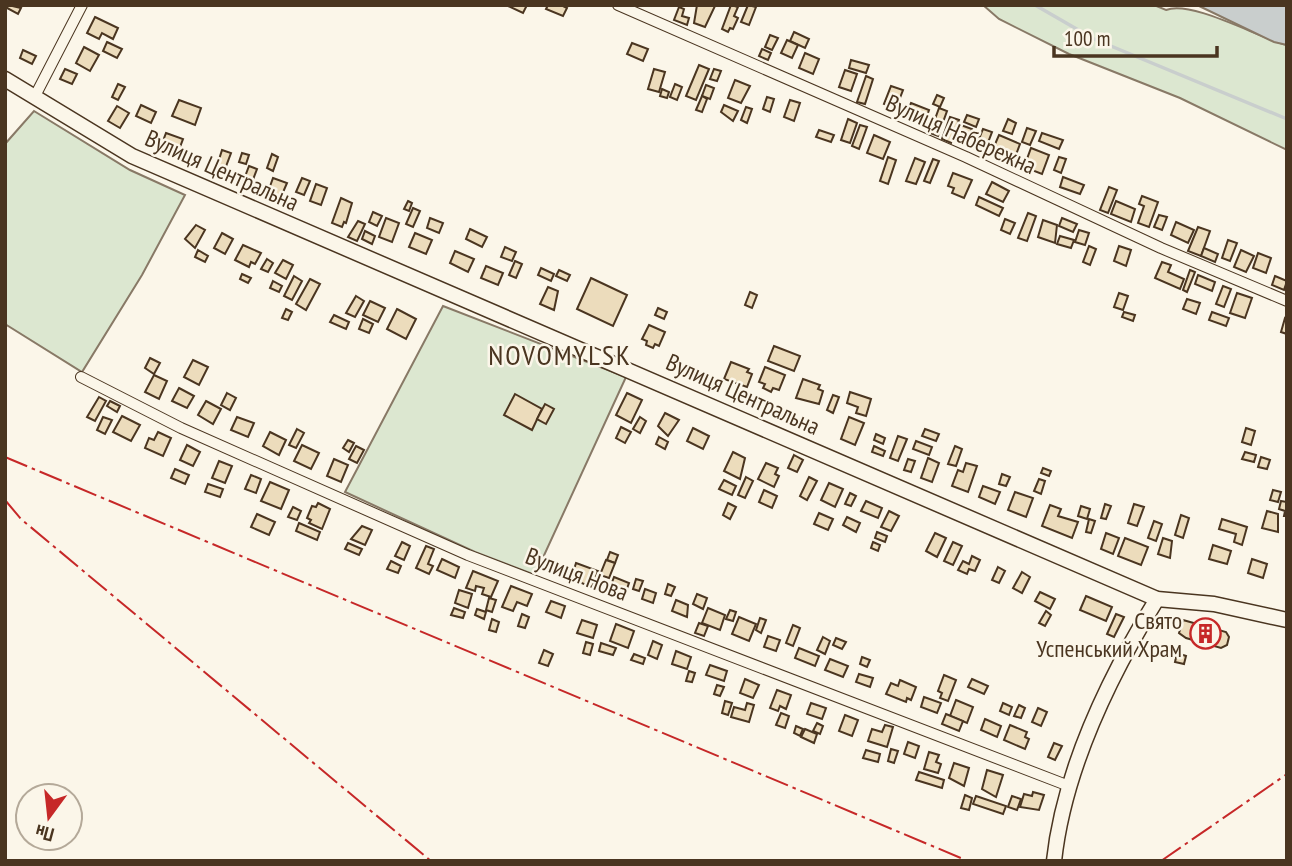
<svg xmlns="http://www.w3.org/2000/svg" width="1292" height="866" font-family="'PT Sans Narrow',sans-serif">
	<rect width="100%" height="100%" fill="#fbf6e9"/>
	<g fill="#dce7d0" stroke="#887966" stroke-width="2">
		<path d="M983,5H1154L1166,10C1192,0 1257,37 1287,45V150L1180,98L1069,54L999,19Z"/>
		<polygon points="34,111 130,170 185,195 142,275 82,372 5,324 5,144"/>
		<polygon points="443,306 626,377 535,575 475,552 345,492"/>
	</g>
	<polygon fill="#c9cecd" stroke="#887966" stroke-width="2" points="1197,5 1287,5 1287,45 1274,42"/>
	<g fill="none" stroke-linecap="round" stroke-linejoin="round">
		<polyline stroke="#c9cecd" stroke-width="3.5" points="1035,5 1094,39 1287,119"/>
	</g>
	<g fill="#ecdcbc" stroke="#4a3520" stroke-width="2">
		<polygon points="8,5 21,8 18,14 7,8"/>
		<polygon points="506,5 527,5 523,13"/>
		<polygon points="548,5 561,5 567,8 563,16 546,9"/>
		<polygon points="697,5 715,6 705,27 694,23"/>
		<polygon points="731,5 738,7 734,16 738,18 733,29 730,28 728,32 722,29"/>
		<polygon points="748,5 756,7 749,25 741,22"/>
		<polygon points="679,7 684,9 682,16 689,18 687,25 674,20"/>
		<polygon points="95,17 118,28 113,39 102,33 99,39 87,33"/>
		<polygon points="794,32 809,39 805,48 790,41"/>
		<polygon points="770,35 778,38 772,50 765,47"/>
		<polygon points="787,40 798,45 792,58 781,53"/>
		<polygon points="107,42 122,49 117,58 103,51"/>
		<polygon points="632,43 648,49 643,61 627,54"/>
		<polygon points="84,47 99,55 90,71 76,63"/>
		<polygon points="762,49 771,53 768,60 759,56"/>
		<polygon points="23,50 36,56 32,64 20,58"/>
		<polygon points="805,53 819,59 813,74 799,68"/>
		<polygon points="851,60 869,65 866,73 849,68"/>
		<polygon points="699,65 709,69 696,100 686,96"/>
		<polygon points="65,69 77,74 72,84 60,79"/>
		<polygon points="654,69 665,72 659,92 648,89"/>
		<polygon points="714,69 721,71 717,81 710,79"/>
		<polygon points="845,70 857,74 851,91 839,87"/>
		<polygon points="866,76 873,79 865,104 857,102"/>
		<polygon points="735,80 750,86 741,103 728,98"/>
		<polygon points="118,84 125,87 118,100 112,97"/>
		<polygon points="675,84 682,87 677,100 670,97"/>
		<polygon points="706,85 714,88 710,99 702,96"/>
		<polygon points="891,86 903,90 896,108 884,104"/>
		<polygon points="662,89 669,92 667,98 660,96"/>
		<polygon points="937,95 944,98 940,107 933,104"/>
		<polygon points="702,96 707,99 702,112 696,110"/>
		<polygon points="767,97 774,99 770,112 763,109"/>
		<polygon points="179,100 201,108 195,125 172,116"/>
		<polygon points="790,100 800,103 794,121 784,117"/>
		<polygon points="911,103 929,110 924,124 905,117"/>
		<polygon points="141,105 156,112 151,123 136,116"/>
		<polygon points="724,105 738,111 733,121 721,112"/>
		<polygon points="117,106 129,113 120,128 108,121"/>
		<polygon points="746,107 752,109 747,123 741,120"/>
		<polygon points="939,108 947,111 938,136 930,133"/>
		<polygon points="967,115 979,119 976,127 964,122"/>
		<polygon points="950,117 959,120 951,143 942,139"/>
		<polygon points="848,119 857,123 850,143 841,140"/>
		<polygon points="1008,119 1016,123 1012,134 1003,131"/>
		<polygon points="958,124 972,129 967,143 953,138"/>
		<polygon points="860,125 867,127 859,149 852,146"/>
		<polygon points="1027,128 1036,131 1030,145 1022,142"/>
		<polygon points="983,129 992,132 984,153 975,149"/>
		<polygon points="819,130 834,135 831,142 816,137"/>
		<polygon points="166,133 183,139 177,155 160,149"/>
		<polygon points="1042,133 1063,140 1059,149 1039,141"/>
		<polygon points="874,135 890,142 883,159 867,153"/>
		<polygon points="999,135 1020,144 1014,160 992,151"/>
		<polygon points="1031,148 1049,155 1042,174 1024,167"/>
		<polygon points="222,150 231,153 225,169 217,166"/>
		<polygon points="242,153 249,155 246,164 239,162"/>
		<polygon points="272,154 278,157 273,171 267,168"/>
		<polygon points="888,157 896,160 888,184 880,181"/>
		<polygon points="1059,157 1066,159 1061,173 1054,170"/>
		<polygon points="915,158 925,162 916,184 906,181"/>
		<polygon points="933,159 939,161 930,183 924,181"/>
		<polygon points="249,166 257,169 251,185 243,182"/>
		<polygon points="216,170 226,174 224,180 213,176"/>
		<polygon points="953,173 972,180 964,198 952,193 954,188 948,186"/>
		<polygon points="1063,177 1084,185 1080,194 1060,187"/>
		<polygon points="273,178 287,183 281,197 268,192"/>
		<polygon points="302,178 310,181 304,195 296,192"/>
		<polygon points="992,182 1009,191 1003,202 986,194"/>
		<polygon points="316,184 327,188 321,205 310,201"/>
		<polygon points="1109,187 1117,190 1108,213 1100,210"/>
		<polygon points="1142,196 1158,202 1149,227 1138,223 1144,206 1139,204"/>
		<polygon points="979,197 1003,208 999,216 976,205"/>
		<polygon points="341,198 352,203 346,223 344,222 342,227 332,223"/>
		<polygon points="408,201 412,203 409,211 404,209"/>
		<polygon points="1116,201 1135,209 1131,222 1111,214"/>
		<polygon points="413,208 420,211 413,227 406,224"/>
		<polygon points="373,212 382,216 377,226 369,222"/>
		<polygon points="1028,213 1036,216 1027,241 1018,238"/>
		<polygon points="1159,215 1167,217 1162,230 1154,227"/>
		<polygon points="386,218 399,223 392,242 379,237"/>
		<polygon points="430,218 443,223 439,233 427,228"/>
		<polygon points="1062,218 1077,224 1073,232 1059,226"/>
		<polygon points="1005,219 1015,223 1010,234 1001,230"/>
		<polygon points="1043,220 1057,225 1055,243 1038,237"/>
		<polygon points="358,221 365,224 357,241 348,237"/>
		<polygon points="1176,222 1194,230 1188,243 1171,235"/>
		<polygon points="196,225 205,230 195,248 185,239"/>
		<polygon points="1198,227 1210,231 1201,256 1188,251"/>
		<polygon points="470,229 487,237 482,247 466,239"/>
		<polygon points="1079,230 1089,233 1085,245 1075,242"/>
		<polygon points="365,231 375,236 372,244 362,239"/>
		<polygon points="222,233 233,239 225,254 214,248"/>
		<polygon points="415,233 432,240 426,254 409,247"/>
		<polygon points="1060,236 1074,240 1071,248 1057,244"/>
		<polygon points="1228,240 1237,243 1230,261 1222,258"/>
		<polygon points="243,245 261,253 255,264 251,262 249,267 235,260"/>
		<polygon points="1089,246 1096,249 1090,265 1083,262"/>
		<polygon points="1119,246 1131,250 1126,266 1114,261"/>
		<polygon points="505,247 516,252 512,261 501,257"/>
		<polygon points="1204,248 1218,254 1215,262 1201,256"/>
		<polygon points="198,250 208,256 205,262 195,257"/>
		<polygon points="1241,250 1254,256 1246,272 1234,267"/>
		<polygon points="455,251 474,259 468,272 450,263"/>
		<polygon points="1258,253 1271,258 1266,273 1253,268"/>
		<polygon points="267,259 273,263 268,272 261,269"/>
		<polygon points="283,260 293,265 286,279 275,273"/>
		<polygon points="515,261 522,264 516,278 509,275"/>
		<polygon points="1162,262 1171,265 1168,272 1184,279 1180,289 1155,278"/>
		<polygon points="486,266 503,273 498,285 481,278"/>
		<polygon points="541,268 554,274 551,281 538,275"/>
		<polygon points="559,270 570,275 567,281 556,276"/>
		<polygon points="1190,270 1195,272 1187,292 1183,290"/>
		<polygon points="242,274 251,278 248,283 240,279"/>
		<polygon points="1198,275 1215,282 1212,291 1195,284"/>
		<polygon points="294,276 302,281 292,300 284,296"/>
		<polygon points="1275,276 1287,281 1284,290 1272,285"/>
		<polygon points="591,278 627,295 613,326 577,309"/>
		<polygon points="310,279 320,284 306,310 296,304"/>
		<polygon points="273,281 282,286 279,292 270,288"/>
		<polygon points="1223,286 1231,289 1224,307 1216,304"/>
		<polygon points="548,287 558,291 554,310 540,304"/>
		<polygon points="750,292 757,295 752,308 745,305"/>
		<polygon points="1119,293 1128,296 1123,310 1114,307"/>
		<polygon points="1237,293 1252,298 1245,318 1230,313"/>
		<polygon points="356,296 364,301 355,317 346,313"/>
		<polygon points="1187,299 1200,303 1196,314 1183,309"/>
		<polygon points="370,301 385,308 378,322 363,315"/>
		<polygon points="658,308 667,312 664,319 655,315"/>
		<polygon points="286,309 292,312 288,320 282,318"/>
		<polygon points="397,309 416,319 406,339 387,329"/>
		<polygon points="1124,312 1135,315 1133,321 1122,317"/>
		<polygon points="1212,312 1229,318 1226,326 1209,320"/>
		<polygon points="334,315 349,322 346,329 330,322"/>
		<polygon points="1285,318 1287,319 1287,334 1281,332"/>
		<polygon points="363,319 373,324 369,333 359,329"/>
		<polygon points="649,325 665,332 659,346 655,344 653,348 646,345 647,341 642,339"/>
		<polygon points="774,346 800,356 794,371 768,361"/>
		<polygon points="150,358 160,363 154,374 145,368"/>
		<polygon points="193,360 208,367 199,385 184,377"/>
		<polygon points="731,362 749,369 747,372 752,374 747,387 724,379"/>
		<polygon points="765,367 785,375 779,390 773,388 771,392 763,388 765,384 759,382"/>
		<polygon points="154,375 167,381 159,399 145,392"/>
		<polygon points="803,379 820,385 818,389 823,391 819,404 796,398"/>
		<polygon points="179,388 194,396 187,408 172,401"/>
		<polygon points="850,392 871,399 866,416 856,413 858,407 847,403"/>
		<polygon points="227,393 236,398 230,410 221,405"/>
		<polygon points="627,393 642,400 631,423 616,415"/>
		<polygon points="515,394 542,409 532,430 504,415"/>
		<polygon points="833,395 839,397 833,413 827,410"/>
		<polygon points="99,397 106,401 95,421 87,417"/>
		<polygon points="110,401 120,406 117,412 107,406"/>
		<polygon points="206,401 221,409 213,424 198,415"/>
		<polygon points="545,404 554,409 546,424 537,419"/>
		<polygon points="665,413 679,420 668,436 658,426"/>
		<polygon points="122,416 140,425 131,441 113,432"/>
		<polygon points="103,417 112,420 105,434 97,430"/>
		<polygon points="237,417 254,423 248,437 231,430"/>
		<polygon points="640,417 646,421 640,433 633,429"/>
		<polygon points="849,417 864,423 855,445 841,439"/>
		<polygon points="621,427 631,432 625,443 616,438"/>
		<polygon points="693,428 709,436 703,449 687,441"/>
		<polygon points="1246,428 1255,431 1251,445 1242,442"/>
		<polygon points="297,429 304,433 296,448 289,445"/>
		<polygon points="925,429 939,434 936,441 922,436"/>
		<polygon points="158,432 171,438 163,456 145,448 149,438 154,440"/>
		<polygon points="270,432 286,440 279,455 263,446"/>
		<polygon points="876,434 885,438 883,444 874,440"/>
		<polygon points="898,436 907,439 898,461 890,458"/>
		<polygon points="659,437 668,442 665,449 656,444"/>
		<polygon points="348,440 354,443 349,452 343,448"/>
		<polygon points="916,441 932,447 929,455 913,449"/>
		<polygon points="187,445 200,452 193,466 180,460"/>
		<polygon points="302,445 319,453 311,469 294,461"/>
		<polygon points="356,446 364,450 357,463 349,459"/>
		<polygon points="874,446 885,451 883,456 872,452"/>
		<polygon points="955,446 962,449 956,466 948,464"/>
		<polygon points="733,452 745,458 740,479 724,471"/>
		<polygon points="1245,452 1256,455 1254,462 1242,459"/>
		<polygon points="794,455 803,460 797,472 788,468"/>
		<polygon points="1261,457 1270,460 1267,469 1258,467"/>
		<polygon points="928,458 939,463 932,482 921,478"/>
		<polygon points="334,459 348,465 341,482 327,476"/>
		<polygon points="908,459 915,461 911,472 904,470"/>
		<polygon points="219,461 232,466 225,483 212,478"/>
		<polygon points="766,463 778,468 775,474 779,476 774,487 758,479"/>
		<polygon points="966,463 977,466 968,492 952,486 958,470 963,472"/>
		<polygon points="1043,468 1051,471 1049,476 1041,473"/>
		<polygon points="175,469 189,475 185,484 171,478"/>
		<polygon points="1002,474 1010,477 1006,486 999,484"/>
		<polygon points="251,475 261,479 256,493 245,489"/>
		<polygon points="746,477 753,481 745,498 738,495"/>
		<polygon points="809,477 817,481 807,500 800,496"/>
		<polygon points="1039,479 1045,481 1041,494 1034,491"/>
		<polygon points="724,480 736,486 732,495 719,489"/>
		<polygon points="270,482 289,490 281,509 261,501"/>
		<polygon points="829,483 843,489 835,507 821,500"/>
		<polygon points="208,484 223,489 220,497 205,492"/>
		<polygon points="983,486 1000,492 995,504 979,497"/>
		<polygon points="764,490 777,496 772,508 759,502"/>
		<polygon points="1273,490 1281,492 1278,502 1270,500"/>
		<polygon points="1015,492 1033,498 1026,517 1008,510"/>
		<polygon points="850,493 856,496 851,506 845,504"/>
		<polygon points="866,501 882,508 878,518 861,511"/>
		<polygon points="1281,501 1287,502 1287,516 1284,516 1285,511 1279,509"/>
		<polygon points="318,503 330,509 322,529 309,523 311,520 307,518 312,506 316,507"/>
		<polygon points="728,503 736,507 730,519 723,515"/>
		<polygon points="1105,504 1111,506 1106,519 1101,518"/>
		<polygon points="1134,504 1144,507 1137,526 1128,523"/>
		<polygon points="1050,505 1061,509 1058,516 1078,522 1072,538 1042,526"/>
		<polygon points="1081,506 1090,509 1087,519 1078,516"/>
		<polygon points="293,507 301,511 297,520 288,517"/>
		<polygon points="889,511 899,516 891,531 881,527"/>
		<polygon points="1267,511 1278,514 1278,532 1262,528"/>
		<polygon points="819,513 833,519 828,530 814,524"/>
		<polygon points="257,514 275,522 269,535 251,527"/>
		<polygon points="1181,515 1189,518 1183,538 1175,535"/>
		<polygon points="847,517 860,523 856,532 843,525"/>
		<polygon points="1089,519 1095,521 1091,533 1086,532"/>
		<polygon points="1222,519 1247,527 1242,545 1234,542 1236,534 1219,529"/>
		<polygon points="1154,521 1162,524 1156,541 1148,538"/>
		<polygon points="299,523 320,532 317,540 296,531"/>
		<polygon points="362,526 372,530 365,545 351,539"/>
		<polygon points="877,532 887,536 885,542 875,538"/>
		<polygon points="935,533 946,538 937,557 926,551"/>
		<polygon points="1106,533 1119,538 1113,554 1101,549"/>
		<polygon points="1125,538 1148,547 1141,565 1118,556"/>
		<polygon points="1163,538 1172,541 1170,558 1158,554"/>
		<polygon points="402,542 410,546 404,560 395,556"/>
		<polygon points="873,542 880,545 878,551 871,548"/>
		<polygon points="953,542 962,546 953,565 944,561"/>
		<polygon points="348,543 362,549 359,555 345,549"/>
		<polygon points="1213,545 1231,551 1227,564 1209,559"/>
		<polygon points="426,546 434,549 428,564 433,566 429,574 416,568"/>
		<polygon points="610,552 618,555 615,563 607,560"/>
		<polygon points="972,556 980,560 975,571 969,569 967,574 958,570 963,561 969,564"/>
		<polygon points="442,559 459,567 455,578 437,570"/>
		<polygon points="1252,559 1267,564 1263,578 1248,573"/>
		<polygon points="606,560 615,563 609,578 600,575"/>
		<polygon points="391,561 401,566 398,573 387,569"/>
		<polygon points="576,563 598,571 592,587 576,581 578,575 573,573"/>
		<polygon points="998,567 1005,571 999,583 992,580"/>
		<polygon points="473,571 498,581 491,597 482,594 484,588 476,586 475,591 466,588"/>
		<polygon points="1022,572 1030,577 1022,593 1013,588"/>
		<polygon points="614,577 629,583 625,594 610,588"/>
		<polygon points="636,579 643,581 639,591 633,589"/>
		<polygon points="668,584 675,587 671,596 665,594"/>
		<polygon points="511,586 532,594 527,606 517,602 513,611 502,607"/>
		<polygon points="645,589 656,593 653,603 642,599"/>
		<polygon points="459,590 472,594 468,608 455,603"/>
		<polygon points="1040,592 1055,599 1050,609 1035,601"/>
		<polygon points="697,594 707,598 703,609 693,604"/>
		<polygon points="1086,596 1112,607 1106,621 1080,610"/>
		<polygon points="489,598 496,600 492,612 486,610"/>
		<polygon points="676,600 688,605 687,617 672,611"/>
		<polygon points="551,601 565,606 561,618 546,612"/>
		<polygon points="454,608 465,612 463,618 451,615"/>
		<polygon points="708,608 725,615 720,630 702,623"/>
		<polygon points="477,609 486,612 484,619 475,615"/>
		<polygon points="730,610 736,612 733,621 726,619"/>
		<polygon points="1046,611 1051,615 1045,626 1039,623"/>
		<polygon points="522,614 529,617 525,628 518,626"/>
		<polygon points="1116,614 1124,617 1114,637 1107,634"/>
		<polygon points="739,617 756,624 749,641 732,634"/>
		<polygon points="760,618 766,620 761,633 756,630"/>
		<polygon points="492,619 499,622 496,632 489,630"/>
		<polygon points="582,620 597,625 593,638 577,633"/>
		<polygon points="1183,620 1226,632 1229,637 1227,645 1221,648 1186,638 1179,633"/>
		<polygon points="699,623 708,626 704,636 695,633"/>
		<polygon points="616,624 634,631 628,648 610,641"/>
		<polygon points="793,625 800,628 793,646 786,643"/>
		<polygon points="768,636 780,640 776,651 764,647"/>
		<polygon points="823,637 830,641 825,654 817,650"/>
		<polygon points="836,638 846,642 842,649 833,645"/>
		<polygon points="653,641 662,645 657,659 648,655"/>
		<polygon points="586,642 593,644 590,655 583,653"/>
		<polygon points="601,643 616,648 613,655 599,651"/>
		<polygon points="799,648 819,656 815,666 795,658"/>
		<polygon points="544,650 553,654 548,666 539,663"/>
		<polygon points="676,651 691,657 687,669 672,664"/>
		<polygon points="1177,653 1186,656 1184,664 1175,662"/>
		<polygon points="634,654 645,658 643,664 631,660"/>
		<polygon points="862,657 870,660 867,667 860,664"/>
		<polygon points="830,659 848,666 843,677 825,670"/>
		<polygon points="710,665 727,671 724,681 706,675"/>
		<polygon points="689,671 695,673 692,682 686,681"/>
		<polygon points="859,674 873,678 870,687 856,682"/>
		<polygon points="944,675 956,680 948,701 940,698 942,693 938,691"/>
		<polygon points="745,679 759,685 753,698 740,693"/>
		<polygon points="972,679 988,686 984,694 968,687"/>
		<polygon points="900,680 916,687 911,700 907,698 906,702 886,694 891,683 898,686"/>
		<polygon points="717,685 724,687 720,696 714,694"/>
		<polygon points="777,690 791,695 786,709 780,706 778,711 770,708"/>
		<polygon points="924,697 941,703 937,713 921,707"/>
		<polygon points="956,700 973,707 967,723 950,716"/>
		<polygon points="725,701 732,703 728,715 722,713"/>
		<polygon points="747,703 754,705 749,722 731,717 734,707 745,710"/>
		<polygon points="811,703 826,708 822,719 807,714"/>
		<polygon points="1003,703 1012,707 1009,715 1000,711"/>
		<polygon points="1019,705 1025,708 1021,718 1014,716"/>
		<polygon points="1038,708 1047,712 1041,726 1032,722"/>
		<polygon points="781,713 789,716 785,728 776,725"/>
		<polygon points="946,714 963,721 959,731 942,724"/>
		<polygon points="845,715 858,720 852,736 839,731"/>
		<polygon points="985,719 1001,726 997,737 981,730"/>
		<polygon points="817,723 823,726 820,734 813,731"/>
		<polygon points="885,725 893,727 887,747 868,741 872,729 882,732"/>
		<polygon points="1010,725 1027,732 1025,737 1029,739 1025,749 1004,740"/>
		<polygon points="796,726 803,729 800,736 794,733"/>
		<polygon points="805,729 817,734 814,743 801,737"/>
		<polygon points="908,742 919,746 915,758 904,754"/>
		<polygon points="1054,743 1062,746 1055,760 1048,757"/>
		<polygon points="891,749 898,751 894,763 888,761"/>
		<polygon points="866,750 880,754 878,762 863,758"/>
		<polygon points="929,752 939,755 936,762 941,764 938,773 924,769"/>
		<polygon points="954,763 969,768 964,786 949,778"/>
		<polygon points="987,770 1003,775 996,797 982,789"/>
		<polygon points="919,772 944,780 942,788 916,780"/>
		<polygon points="1033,792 1044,795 1039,810 1020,807 1024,794 1032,796"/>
		<polygon points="965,795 972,798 969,810 961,808"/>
		<polygon points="976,796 1006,806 1003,814 973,804"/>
		<polygon points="1012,796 1021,799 1017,810 1008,807"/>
	</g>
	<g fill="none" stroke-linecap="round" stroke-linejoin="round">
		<defs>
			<g id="street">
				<polyline points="618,5 966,157 1161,248 1287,301"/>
				<polyline points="34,98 82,5"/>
				<polyline points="81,377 181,428 468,555 1069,786"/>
			</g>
			<g id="secondary">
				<polyline points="5,79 132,156 1157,599 1214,604 1287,620"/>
				<path d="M1054,861C1064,769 1109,677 1157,599"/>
			</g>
		</defs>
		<use href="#street" stroke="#4a3520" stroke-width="12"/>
		<use href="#secondary" stroke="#4a3520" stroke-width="17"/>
		<use href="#street" stroke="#fbf6e9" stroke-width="10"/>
		<use href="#secondary" stroke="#fbf6e9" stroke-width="14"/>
		<g stroke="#c62828" stroke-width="2" stroke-dasharray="24 5 3.5 5" stroke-linecap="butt">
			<polyline points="5,457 968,861"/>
			<polyline points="5,500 21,519 431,861"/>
			<polyline points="1161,861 1287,774"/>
		</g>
	</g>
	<defs>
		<symbol id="building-ring" viewBox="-11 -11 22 22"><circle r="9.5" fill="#fbf6e9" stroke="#c62828" stroke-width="1.5"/><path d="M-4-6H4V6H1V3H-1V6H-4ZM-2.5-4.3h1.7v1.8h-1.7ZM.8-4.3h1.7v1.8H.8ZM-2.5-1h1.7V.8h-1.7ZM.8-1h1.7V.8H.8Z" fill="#c62828"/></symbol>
	</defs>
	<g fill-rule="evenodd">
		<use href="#building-ring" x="1188" y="616" width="35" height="35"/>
	</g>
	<g text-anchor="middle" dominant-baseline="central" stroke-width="5" stroke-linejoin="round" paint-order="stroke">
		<g font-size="24" fill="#4a3520" stroke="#fbf6e9">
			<text transform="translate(961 134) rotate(24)">Вулиця Набережна</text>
			<text transform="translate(222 170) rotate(24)">Вулиця Центральна</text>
			<text transform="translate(743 394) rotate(24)">Вулиця Центральна</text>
			<text transform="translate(577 574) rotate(21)">Вулиця Нова</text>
		</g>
		<g font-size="24" fill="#4a3520" stroke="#fbf6e9" text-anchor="end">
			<text x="1182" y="620">Свято<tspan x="1182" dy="28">Успенський Храм</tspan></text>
		</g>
		<g font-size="28" letter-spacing="2" fill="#4a3520" stroke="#fbf6e9">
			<text x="560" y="354">NOVOMYLSK</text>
		</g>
	</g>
	<rect width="1292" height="866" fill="none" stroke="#4a3520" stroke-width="14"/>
	<g transform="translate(49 817) rotate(195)"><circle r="33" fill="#fbf6e9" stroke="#b4a999" stroke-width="2"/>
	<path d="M0-5L12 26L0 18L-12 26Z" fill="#c62828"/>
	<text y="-10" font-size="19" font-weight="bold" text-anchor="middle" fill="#4a3520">Пн</text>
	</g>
	<path d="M1054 46v10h163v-10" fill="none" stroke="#4a3520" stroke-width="3.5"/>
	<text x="1064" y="46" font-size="21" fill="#4a3520" stroke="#fbf6e9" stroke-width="5" paint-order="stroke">100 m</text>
</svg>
